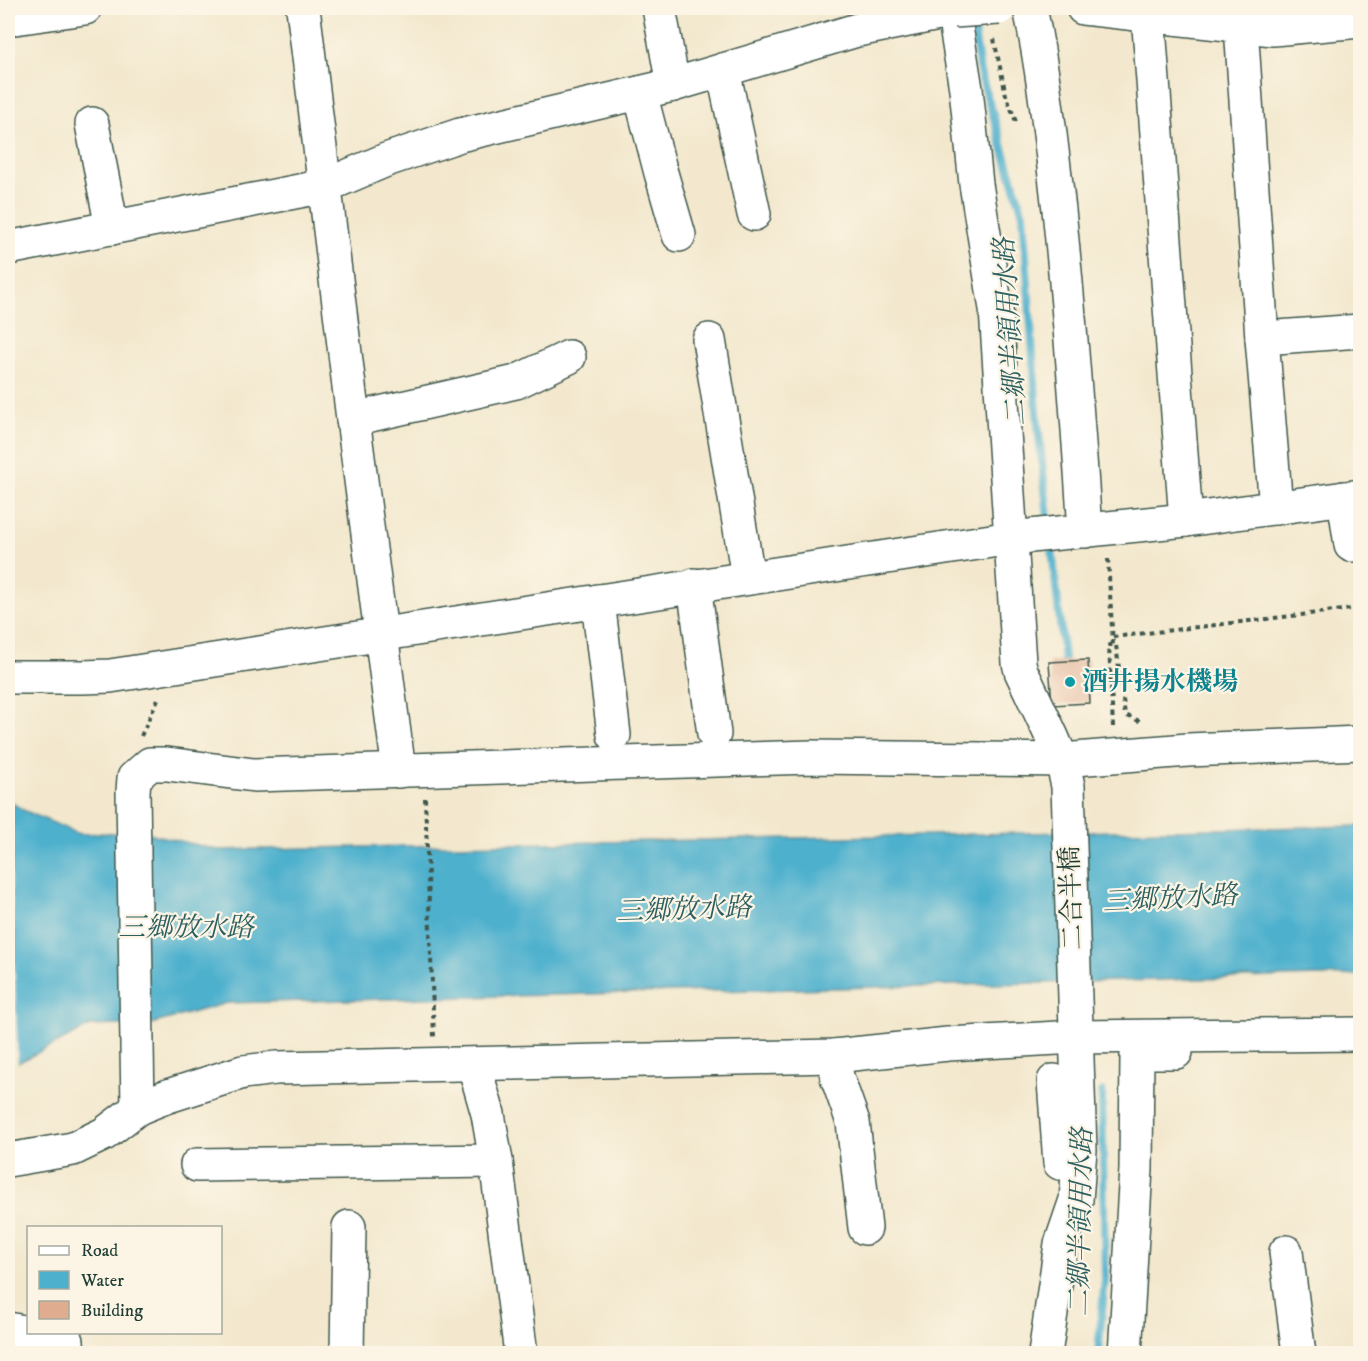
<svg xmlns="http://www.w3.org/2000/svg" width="1368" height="1361" font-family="'IM FELL DW Pica','Noto Serif JP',serif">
	<rect width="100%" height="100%" fill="#fcf5e5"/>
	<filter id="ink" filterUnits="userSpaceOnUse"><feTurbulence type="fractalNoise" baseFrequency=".0167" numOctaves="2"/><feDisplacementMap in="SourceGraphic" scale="12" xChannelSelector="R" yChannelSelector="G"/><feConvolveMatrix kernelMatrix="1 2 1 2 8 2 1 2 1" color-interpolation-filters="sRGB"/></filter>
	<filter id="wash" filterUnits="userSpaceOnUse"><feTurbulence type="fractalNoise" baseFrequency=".008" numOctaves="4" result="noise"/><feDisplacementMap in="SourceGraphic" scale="24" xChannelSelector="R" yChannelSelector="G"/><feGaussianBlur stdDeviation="1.35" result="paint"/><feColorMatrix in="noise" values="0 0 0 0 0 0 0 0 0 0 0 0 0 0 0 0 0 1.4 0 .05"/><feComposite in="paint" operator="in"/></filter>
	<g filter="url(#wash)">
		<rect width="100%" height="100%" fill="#f3e8ce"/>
		<polygon fill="#4db0cd" stroke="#367680" stroke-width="1.5" points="8,800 23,810 79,834 143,832 218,850 1360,826 1360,975 227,1003 151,1024 90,1026 8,1068"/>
		<polygon fill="#f3e8ce" points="8,797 18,1066 8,1071"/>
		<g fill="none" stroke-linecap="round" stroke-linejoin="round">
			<g stroke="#4db0cd" stroke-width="8">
				<polyline points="972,17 980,72 1023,214 1038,425 1049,527"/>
				<polyline points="1051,540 1064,659"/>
				<polyline points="1098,1354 1105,1279 1102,1092"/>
			</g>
		</g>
		<g id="blocks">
			<polygon fill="#dfac8f" points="1088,660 1090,703 1052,705 1049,662"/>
		</g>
	</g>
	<g filter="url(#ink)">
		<use href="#blocks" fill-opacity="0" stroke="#3f574b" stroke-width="1.5"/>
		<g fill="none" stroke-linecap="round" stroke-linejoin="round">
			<defs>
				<g id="minor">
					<polyline points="303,8 353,419 399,771"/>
					<polyline points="659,8 673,85"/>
					<polyline points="953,8 966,89 976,184 996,309 1019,663 1021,671 1052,737 1062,760 1068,786 1080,1150 1076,1200 1061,1244 1045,1354"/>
					<path d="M1030,8C1044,74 1051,142 1059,210C1070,317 1078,424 1085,531"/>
					<polyline points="1083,8 1273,29 1360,21"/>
					<polyline points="1148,14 1186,520"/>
					<polyline points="8,19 85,8"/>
					<polyline points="1241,26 1262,338 1276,508"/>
					<polyline points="723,70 754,214"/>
					<polyline points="640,93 661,173 679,235"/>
					<polyline points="92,124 112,228"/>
					<polyline points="8,248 325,186 386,160 460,135 673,85 857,30 954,11"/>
					<polyline points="1262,338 1360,331"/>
					<polyline points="709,340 748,577"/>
					<polyline points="353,419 516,382 569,357"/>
					<polyline points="1344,498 1351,545 1360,544"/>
					<polyline points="694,585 714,734"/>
					<polyline points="598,601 614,735"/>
					<polyline points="8,677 83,677 110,676 1011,538 1186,520 1360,496"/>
					<polyline points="834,1056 837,1077 853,1122 865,1228"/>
					<polyline points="474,1065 488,1114 496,1161 521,1354"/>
					<polyline points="1054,1081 1060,1163"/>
					<polyline points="138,1108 133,792 134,778 150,764 167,764 254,775 811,757 1062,760 1188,750 1360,743"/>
					<polyline points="8,1160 73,1149 104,1134 138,1108 165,1097 243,1072 276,1068 834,1056 948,1044 1076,1037 1360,1034"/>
					<polyline points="197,1165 496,1161"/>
					<polyline points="1286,1252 1299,1354"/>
					<polyline points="8,1329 67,1341 68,1354"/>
					<polyline points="347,1354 349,1227"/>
					<polyline points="1125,1354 1136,1169 1137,1052 1176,1052"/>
				</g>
			</defs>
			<use href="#minor" stroke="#3f574b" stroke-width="36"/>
			<g stroke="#3f574b" stroke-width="4" stroke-dasharray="4.5 4.5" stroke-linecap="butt">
				<polyline points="994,39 1006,95 1016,122"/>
				<polyline points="1108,559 1113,645"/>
				<polyline points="1113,637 1360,608"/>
				<polyline points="1113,727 1109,645 1116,645 1125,715 1142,722"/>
				<polyline points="141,736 158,699"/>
				<polyline points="425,798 434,1037"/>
			</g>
			<use href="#minor" stroke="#fff" stroke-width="33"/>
			<defs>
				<polyline id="minor-bridge" points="954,11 999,8"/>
			</defs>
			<use href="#minor-bridge" stroke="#3f574b" stroke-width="36" stroke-linecap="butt"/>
			<use href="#minor-bridge" stroke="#fff" stroke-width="33"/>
		</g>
	</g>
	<circle fill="#0f9aa8" stroke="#fcf5e5" stroke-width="2" cx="1070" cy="682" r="6"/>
	<g text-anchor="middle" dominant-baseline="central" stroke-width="4.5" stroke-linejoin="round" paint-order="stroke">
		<g font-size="26" font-weight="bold" fill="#0d838f" stroke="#fcf5e5" text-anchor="start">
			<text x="1082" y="682">酒井揚水機場</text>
		</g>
		<g font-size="26" fill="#1f3d34" stroke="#fcf5e5">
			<text transform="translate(1072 898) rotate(-92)">二合半橋</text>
		</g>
		<g font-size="27" font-style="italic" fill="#2d6062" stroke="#fcf5e5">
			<text transform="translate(1011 332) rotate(-94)">二郷半領用水路</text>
			<text transform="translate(1170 899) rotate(-3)">三郷放水路</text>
			<text transform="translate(684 910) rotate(-2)">三郷放水路</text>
			<text x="186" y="928">三郷放水路</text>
			<text transform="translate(1081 1222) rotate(-89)">二郷半領用水路</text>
		</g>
	</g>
	<rect width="1368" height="1361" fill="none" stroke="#fcf5e5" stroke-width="30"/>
	<rect x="27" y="1226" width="195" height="108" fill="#fcf5e5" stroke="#a4ab9e" stroke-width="1.5"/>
	<rect x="39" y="1246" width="30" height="9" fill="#ffffff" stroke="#a4ab9e" stroke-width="1.5"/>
	<text x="81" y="1256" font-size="18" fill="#1f3d34">Road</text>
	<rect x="39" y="1271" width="30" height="18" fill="#4db0cd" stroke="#a4ab9e" stroke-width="1.5"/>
	<text x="81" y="1286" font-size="18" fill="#1f3d34">Water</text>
	<rect x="39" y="1301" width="30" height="18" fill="#dfac8f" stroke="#a4ab9e" stroke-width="1.5"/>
	<text x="81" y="1316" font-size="18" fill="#1f3d34">Building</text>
</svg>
